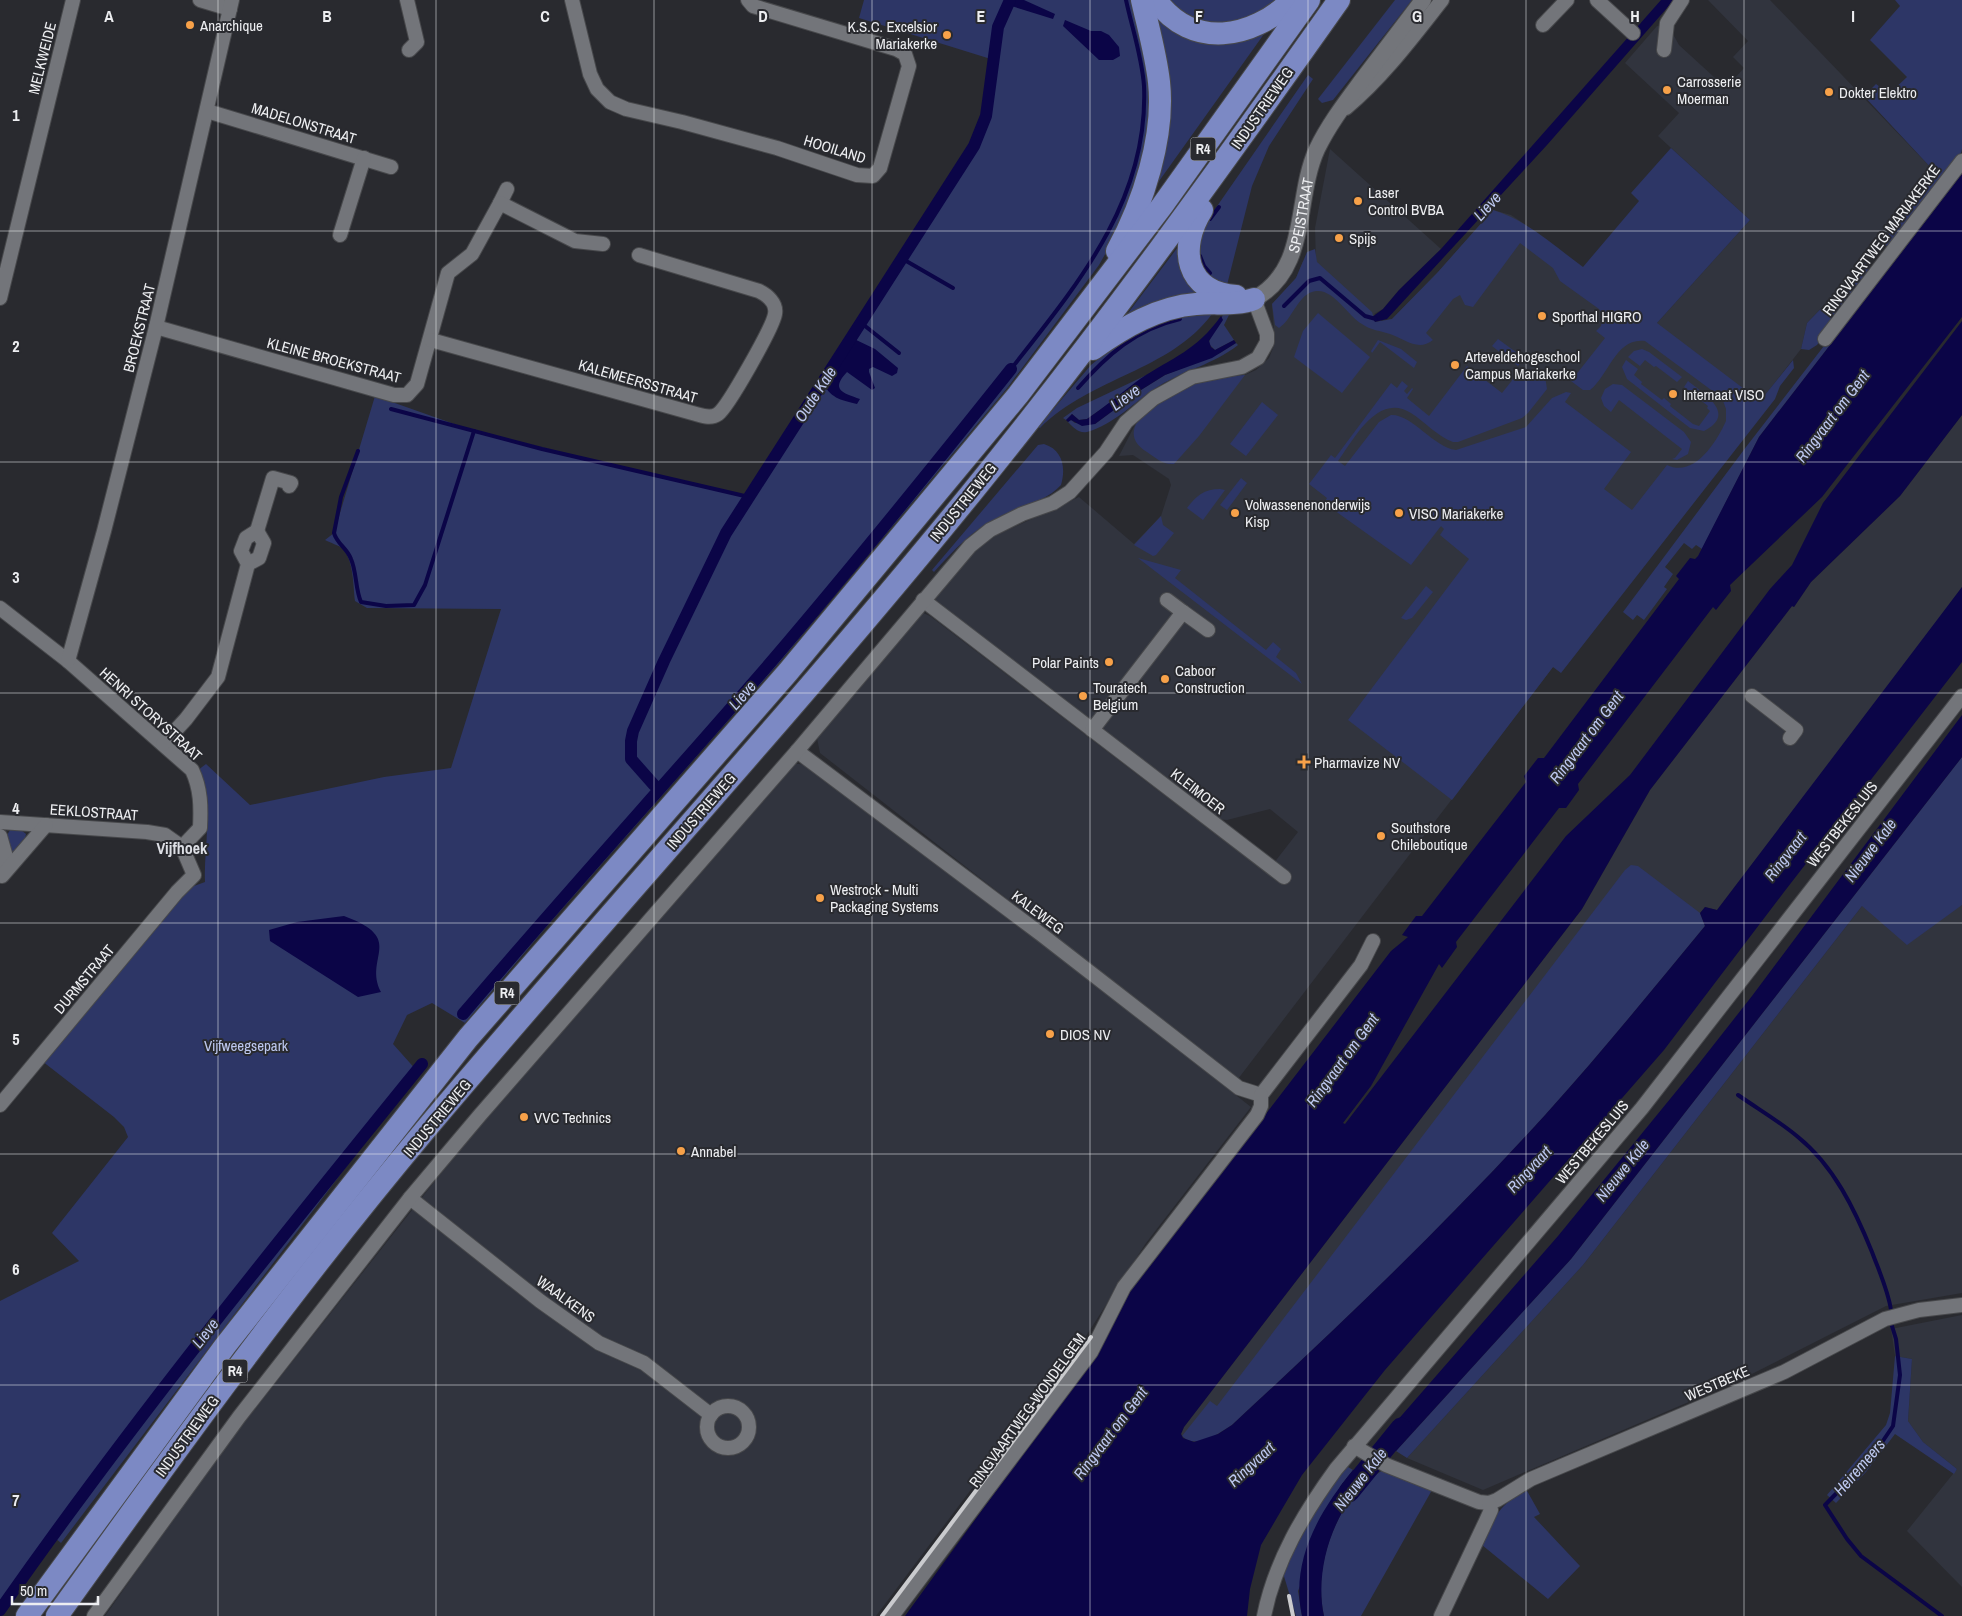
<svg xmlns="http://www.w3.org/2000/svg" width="1962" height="1616" font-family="'Archivo Narrow',sans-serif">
	<rect width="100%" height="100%" fill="#292a2f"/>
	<g fill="#31343e">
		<polygon points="1708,0 1770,0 1933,170 1884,242 1807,323 1801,349 1553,667 1238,1079 820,753 816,733 921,612 930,616 1266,873 1298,832 1270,809 1227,820 1216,819 938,607 934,595 967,555 997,535 1079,497 1134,544 1161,516 1171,485 1169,479 1133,455 1119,456 1138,419 1203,380 1245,375 1256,370 1269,358 1275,343 1272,304 1296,278 1303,261 1316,262 1315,228 1330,149 1441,249 1399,290 1383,309 1374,314 1382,321 1392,319 1438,272 1493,210 1511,215 1523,223 1657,323 1750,220 1658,136 1679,113 1625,63 1657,26 1669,27 1679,45 1726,88 1744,68 1733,57 1748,41"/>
		<polygon points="1962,415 1962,587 1913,654 1717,910 1705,907 1545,1115 1400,1267 1218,1434 1205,1439 1186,1440 1181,1434 1184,1427 1582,909 1650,790 1792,606 1794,607 1811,582 1900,496"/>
		<polygon points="791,763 807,765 1105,992 1251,1107 1146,1243 1084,1339 876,1616 105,1616 214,1461 502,1096"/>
		<polygon points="1962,905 1962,1293 1886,1306 1740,1380 1483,1490 1407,1458 1583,1265 1862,906 1957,907"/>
		<polygon points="1962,1315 1962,1587 1907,1531 1957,1469 1923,1442 1908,1421 1912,1359 1895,1356 1891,1329"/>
	</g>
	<g fill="#2d3666">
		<path d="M864,0H1133L1146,57L1150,115L1139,175L1112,242L1099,265L1008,387L778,664L547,926L465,1023L432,1003L407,1015L393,1044L418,1072L61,1543L49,1533L0,1601V1301L79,1261L52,1233L128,1137L124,1127L114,1117L42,1061L183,890L205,882C204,864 207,846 207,827C207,807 203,789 198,770L206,764L250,805L384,777L451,768L501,609L367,608L355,601C353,585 354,562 343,549C339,545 330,543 325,540L334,533L375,396L474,431L749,497L974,146L986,116L994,60L859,18Z"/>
		<polygon points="1149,0 1166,20 1269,27 1157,184"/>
		<polygon points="1164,0 1278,0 1240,22 1199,24"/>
		<polygon points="1395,0 1412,0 1333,100 1322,103 1318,99"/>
		<polygon points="1895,0 1962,0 1962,149 1960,157 1890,245 1880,247 1933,170 1864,96 1876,84 1889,94 1907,77 1870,40 1900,6"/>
		<path d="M1308,75L1313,79L1269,146L1252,186L1227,285C1195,275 1197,252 1204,225Z"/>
		<path d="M1671,148L1750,220L1657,323L1760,401L1793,360L1794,368L1780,386L1775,399L1561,673L1553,667L1452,800L1348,720L1469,559L1440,535L1444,529L1441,526L1411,565L1324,503L1327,498L1309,484L1331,455L1335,458L1391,383L1397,388L1402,381L1408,386L1404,391L1407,394L1412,388L1413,389L1407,398L1429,416L1467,366L1502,393L1518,373L1528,381L1538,369L1545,376L1547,389L1528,413L1522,418L1458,442H1453C1437,436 1425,422 1411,413C1378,392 1354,439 1338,461L1345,466L1379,422L1391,415C1412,414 1433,447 1456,450L1526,427L1552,398L1566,392L1571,393L1565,402L1631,452L1604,489L1632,510L1667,465C1694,478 1716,443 1726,421V409L1722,398L1645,341C1616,337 1609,375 1590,390H1583L1571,381L1605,338L1596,331L1601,326L1603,315L1599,309L1560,281L1553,268L1520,243L1473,307L1465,305L1460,295L1453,299L1426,333L1433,340C1418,352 1405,339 1390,334C1381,331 1370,330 1362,324C1348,316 1334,289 1316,291C1298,293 1293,319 1279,328L1275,325L1272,304L1296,278L1307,252L1315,249L1317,262L1372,312L1375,322L1392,319L1438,272L1493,210C1527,220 1554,246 1583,267L1639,201L1631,193Z"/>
		<polygon points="1962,167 1962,174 1759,437 1702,549 1696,545 1692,549 1684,543 1665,567 1673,574 1664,587 1667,589 1644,620 1637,615 1633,620 1623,612 1746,447"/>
		<polygon points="1181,243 1204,294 1119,325"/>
		<polygon points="1867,261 1870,267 1859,284 1855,294 1817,345 1809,350 1801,349 1807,323"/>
		<polygon points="1318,313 1370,357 1342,393 1294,357 1303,331"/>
		<path d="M1212,314C1170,371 1091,377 1040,428L1038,427L1091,365L1126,337L1176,317Z"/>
		<path d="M1223,314L1229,315L1224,325L1234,340L1215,350L1209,344C1209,335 1221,324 1223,314Z"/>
		<polygon points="1498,339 1524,358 1518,366 1492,346"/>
		<polygon points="1378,340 1401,349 1417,362 1414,368 1380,342 1372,353 1371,351"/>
		<path d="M1236,343L1238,345C1214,364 1185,370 1159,386C1136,400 1114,425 1087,432C1079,434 1073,427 1068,422L1071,420L1075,423L1095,424L1141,390L1165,375L1220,353Z"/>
		<polygon points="1642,349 1649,352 1682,377 1677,382 1656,366 1654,367 1645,360 1640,366 1628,357 1634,351"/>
		<path d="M1626,360L1638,369L1634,375L1642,382L1641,384L1662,400L1664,398L1671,404L1670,406L1693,424L1699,426L1710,411L1707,408L1708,406L1684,387L1688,381C1704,394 1738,414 1704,431L1690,428L1627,379L1622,367Z"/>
		<polygon points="1155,371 1087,419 1079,420 1072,414 1066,420 1063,418 1077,408"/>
		<path d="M1245,375L1199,436L1174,464C1163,465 1156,458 1147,452C1104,425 1178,387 1203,380C1216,376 1232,376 1245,375Z"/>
		<polygon points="1613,384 1622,385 1684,432 1691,442 1688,454 1677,460 1672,459 1675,458 1682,449 1619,400 1611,412 1604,406 1601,398 1605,389"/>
		<polygon points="1262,402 1278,415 1246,456 1230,444"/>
		<path d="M1044,444C1063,450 1066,468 1061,485C1046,502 1018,507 999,517C972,530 954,550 934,572L932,570L1038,445Z"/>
		<polygon points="1241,478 1247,483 1227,510 1220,505"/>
		<path d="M1220,489L1225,490L1203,520L1187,508C1196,496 1204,489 1220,489Z"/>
		<polygon points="1161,516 1163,525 1174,533 1156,555 1153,556 1134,545"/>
		<polygon points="1138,558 1181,570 1175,578 1266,650 1273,642 1281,649 1276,657 1296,673 1302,684"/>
		<polygon points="1426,586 1433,592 1412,618 1406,620 1401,618"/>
		<polygon points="1962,757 1962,905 1907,945 1862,906 1583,1265 1407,1458 1396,1451 1571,1259"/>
		<path d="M10,830H21L26,834C25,841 20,851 12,854L6,837Z"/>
		<path d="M1631,865L1638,866L1700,913L1705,926C1653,989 1601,1053 1546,1114C1447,1223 1340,1325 1232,1425C1218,1434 1196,1450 1182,1436L1210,1401L1217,1406L1625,870Z"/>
		<polygon points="1895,1356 1912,1359 1908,1421 1923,1442 1957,1469 1954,1474 1895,1434 1866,1472 1836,1503 1827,1495 1886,1425 1890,1413"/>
		<polygon points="1348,1467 1353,1470 1342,1484 1298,1591 1302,1616 1296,1616 1283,1573 1297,1537 1344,1468"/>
		<path d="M1383,1470L1432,1490L1361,1616H1324C1314,1573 1330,1523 1358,1489C1365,1481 1374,1476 1383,1470Z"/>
		<path d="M1526,1489L1540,1514L1534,1517L1580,1566L1548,1599L1482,1545C1496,1514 1497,1508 1526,1489Z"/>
	</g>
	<g fill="#0b0547">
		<polygon points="1010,0 1024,0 1055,14 1053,19 1008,5"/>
		<polygon points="1661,0 1674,0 1547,145 1387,319 1375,322 1372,317 1383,309 1399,290 1441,249"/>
		<polygon points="1065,20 1091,31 1101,31 1109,35 1119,47 1120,56 1113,60 1099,60 1063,26"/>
		<path d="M1962,174V317L1822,497L1730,585L1731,591L1716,610L1713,607L1578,784L1579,790L1566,808H1559L1456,942L1457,947L1442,968L1439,964L1371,1086L1343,1123L1345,1124L1566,836L1630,775L1770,589L1792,565L1823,503L1962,321V415L1900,496L1811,582L1794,607L1792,606L1650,790L1582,909L1184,1427L1181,1434L1183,1438L1194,1442L1218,1434L1232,1425C1340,1325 1447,1223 1546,1114C1601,1053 1653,989 1705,926L1700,913L1705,907L1717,910L1962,587V662L1784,892L1664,1050L1385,1370L1302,1475L1261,1545L1250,1589L1247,1616H905L1103,1344L1126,1296L1391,951L1408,937L1402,935L1416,916H1422L1526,782L1524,776L1538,758H1544L1679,579L1676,576L1690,558L1695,559L1698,556L1759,437Z"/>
		<path d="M1221,316L1223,320L1209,341L1211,347L1215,350L1234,340L1236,343L1212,358L1165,375L1141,390L1095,424L1082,426L1071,420L1068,422L1066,420L1072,414L1079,420L1087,419C1105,407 1122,392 1140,379C1173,357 1196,351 1221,316Z"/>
		<path d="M850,337L875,349L898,368L897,373L892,376L873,367L869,369V372L875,388L872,390L847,372C830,390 843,393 860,399L857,404C840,400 830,398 822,381Z"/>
		<polygon points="1962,715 1962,757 1571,1259 1396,1451 1382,1450 1382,1438 1558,1236 1697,1066 1752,996"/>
		<path d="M344,916C407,939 363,957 381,992L358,997L270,941L269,930L297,922Z"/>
		<path d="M1353,1470H1366L1369,1479C1333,1510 1314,1570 1324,1616H1302C1290,1561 1319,1512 1353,1470Z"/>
	</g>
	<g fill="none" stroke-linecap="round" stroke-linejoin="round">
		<g stroke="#0b0547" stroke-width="4">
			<polyline points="1210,219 1219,207"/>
			<polyline points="1200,256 1204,266 1210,273"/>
			<polyline points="901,258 953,288"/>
			<polyline points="1284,306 1309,281 1320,278 1365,316 1376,319"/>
			<polyline points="860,322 899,353"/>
			<path d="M1011,369C1078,284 1149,200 1144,86C1142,57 1132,28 1126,0"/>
			<path d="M1078,388C1107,355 1136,329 1180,319"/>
			<polyline points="391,409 542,449 749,497"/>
			<path d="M358,451L341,497L334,533C337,544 347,548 351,559C357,573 355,588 361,602L386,606L414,605L425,585L474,431"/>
			<path d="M1738,1095C1758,1109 1779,1121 1798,1137C1834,1166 1855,1210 1872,1252C1879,1271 1888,1290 1891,1310"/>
			<polyline points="1892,1326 1896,1339 1900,1375 1893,1426 1872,1457 1825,1505 1847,1539 1861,1556 1942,1616"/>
		</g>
		<g stroke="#0b0547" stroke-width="12">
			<polyline points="654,785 631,759 631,741 633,731 664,661 726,533 974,146 986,116 998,27 1010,0"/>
			<path d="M463,1014C564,895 669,780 771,662C853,566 933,467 1011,369"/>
			<path d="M0,1610C132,1421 277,1243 422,1064"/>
		</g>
		<polyline stroke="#0b0547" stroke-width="21" points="1349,1492 1401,1428"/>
		<defs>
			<g id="minor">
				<polyline points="200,0 230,9"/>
				<polyline points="407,0 417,42 409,50"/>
				<polyline points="572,0 590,74 597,89 610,102 626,109 682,122 777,148 857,175 873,176 880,168 909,66 905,54 896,49 753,6 748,0"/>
				<polyline points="1597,0 1633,33"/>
				<polyline points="1543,25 1567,0"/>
				<polyline points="1664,50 1667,23 1682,0"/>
				<path d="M1346,108C1383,77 1412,38 1442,0"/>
				<polyline points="207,111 391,167"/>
				<polyline points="500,203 507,189"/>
				<polyline points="340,235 364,158"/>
				<polyline points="0,298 73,0"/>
				<polyline points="156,327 394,395 407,395 417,384 448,273 472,254 500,203 575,241 603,244"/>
				<polyline points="1825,339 1962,161"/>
				<path d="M431,340L696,414C703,416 711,419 718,414C728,407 773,327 775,314C777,303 767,295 759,291L639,255"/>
				<polyline points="257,531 273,478 291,483 289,486"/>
				<polyline points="923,600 1284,877"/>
				<polyline points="1167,600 1183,612"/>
				<path d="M0,608L68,661L192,770C201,789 201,807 200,828L182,847L194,875L177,892L0,1105"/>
				<polyline points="68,661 104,531 156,327 232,0"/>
				<polyline points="1752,696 1796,730 1790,738"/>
				<polyline points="1092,730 1183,612 1208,630"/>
				<polyline points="163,744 186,719 218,677 248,564 259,558 264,543 257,531 246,538 241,551 248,564"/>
				<polyline points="797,751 1042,935 1239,1088 1261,1095"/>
				<polyline points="0,822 147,832 165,835 182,847"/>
				<polyline points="0,836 6,857 2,874"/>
				<polyline points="2,876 46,825"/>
				<polyline points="1261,1095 1361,965 1373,941"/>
				<polyline points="410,1198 540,1301 599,1343 644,1363 711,1415"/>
				<circle cx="728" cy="1427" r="21"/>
				<polyline points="1354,1446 1386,1465 1479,1502 1489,1503 1497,1500 1531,1479 1784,1372 1885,1319 1919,1310 1962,1305"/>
				<polyline points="94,1616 239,1417 410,1198 480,1115 797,751 970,546 990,530 1022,514 1053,503 1070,492 1106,452 1126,422 1154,398 1192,377 1242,367 1258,358 1267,342 1267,334 1254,299"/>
				<polyline points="892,1616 1091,1352 1124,1287 1257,1115 1261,1106 1261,1095"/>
				<path d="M1264,1616C1275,1561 1304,1513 1336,1469L1642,1108L1962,696"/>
				<polyline points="1441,1616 1486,1521 1491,1510 1489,1503"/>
			</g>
			<g id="tertiary">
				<path id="s1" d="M1254,299C1310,269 1294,199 1317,149C1329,124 1346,102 1363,79C1383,53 1403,26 1423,0"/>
			</g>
			<g id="trunk">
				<path d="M1156,0C1192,50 1253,39 1292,0"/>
				<path d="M1202,210C1178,248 1185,292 1236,296"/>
				<path d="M1117,251C1143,204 1165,136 1159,82C1156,55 1148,27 1142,0"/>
				<path d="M1093,349C1124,327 1158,307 1196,304C1216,302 1236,306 1254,299"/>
				<polyline points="27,1616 225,1346 468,1038 788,672 1018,395 1162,206 1309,0"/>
				<path d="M57,1616C175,1451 295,1285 426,1129C607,914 797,708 973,491C1102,332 1221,167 1339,0"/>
			</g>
		</defs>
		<use href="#minor" stroke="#47484b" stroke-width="16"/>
		<use href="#tertiary" stroke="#47484b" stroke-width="18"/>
		<use href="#trunk" stroke="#47484b" stroke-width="24"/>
		<use href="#minor" stroke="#73757a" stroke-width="14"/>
		<use href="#tertiary" stroke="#73757a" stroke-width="16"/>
		<use href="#trunk" stroke="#7c89c4" stroke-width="22"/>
		<g stroke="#cacbce" stroke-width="4">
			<polyline points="1289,1596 1293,1616"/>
			<polyline points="882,1616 1091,1337"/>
		</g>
	</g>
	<path fill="none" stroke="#edeef1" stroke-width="1" stroke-opacity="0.55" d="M218,0V1616M436,0V1616M654,0V1616M872,0V1616M1090,0V1616M1308,0V1616M1526,0V1616M1744,0V1616M0,231H1962M0,462H1962M0,693H1962M0,923H1962M0,1154H1962M0,1385H1962"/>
	<g fill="#f7a149" stroke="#292a2f" stroke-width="2">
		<circle cx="190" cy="25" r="5"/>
		<circle cx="947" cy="35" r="5"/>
		<circle cx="1667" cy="90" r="5"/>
		<circle cx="1829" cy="92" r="5"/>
		<circle cx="1358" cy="201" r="5"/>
		<circle cx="1339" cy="238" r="5"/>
		<circle cx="1542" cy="316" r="5"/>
		<circle cx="1455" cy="365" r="5"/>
		<circle cx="1673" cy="394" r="5"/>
		<circle cx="1235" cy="513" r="5"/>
		<circle cx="1399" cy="513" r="5"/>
		<circle cx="1109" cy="662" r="5"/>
		<circle cx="1165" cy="679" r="5"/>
		<circle cx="1083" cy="696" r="5"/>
		<path d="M1301.5 754.5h5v5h5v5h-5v5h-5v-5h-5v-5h5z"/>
		<circle cx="1381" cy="836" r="5"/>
		<circle cx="820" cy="898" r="5"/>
		<circle cx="1050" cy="1034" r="5"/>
		<circle cx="524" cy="1117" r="5"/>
		<circle cx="681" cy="1151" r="5"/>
	</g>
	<g text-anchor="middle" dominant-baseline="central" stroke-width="4" stroke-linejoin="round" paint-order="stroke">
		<g fill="#292a2f" stroke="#b2b3b7" stroke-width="1">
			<rect x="1190.5" y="137.5" width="25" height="23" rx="4"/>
			<rect x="494.5" y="981.5" width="25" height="23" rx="4"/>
			<rect x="222.5" y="1359.5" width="25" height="23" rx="4"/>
		</g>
		<g font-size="14" font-weight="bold" fill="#edeef1">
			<text x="1203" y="149">R4</text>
			<text x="507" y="993">R4</text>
			<text x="235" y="1371">R4</text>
		</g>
		<g font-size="15" fill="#edeef1" stroke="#292a2f" text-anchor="start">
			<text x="200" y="25">Anarchique</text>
			<text x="937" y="26" text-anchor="end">K.S.C. Excelsior<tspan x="937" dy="17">Mariakerke</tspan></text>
			<text x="1677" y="81">Carrosserie<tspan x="1677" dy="17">Moerman</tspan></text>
			<text x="1839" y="92">Dokter Elektro</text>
			<text x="1368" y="192">Laser<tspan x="1368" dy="17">Control BVBA</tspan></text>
			<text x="1349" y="238">Spijs</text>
			<text x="1552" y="316">Sporthal HIGRO</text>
			<text x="1465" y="356">Arteveldehogeschool<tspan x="1465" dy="17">Campus Mariakerke</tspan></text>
			<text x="1683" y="394">Internaat VISO</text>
			<text x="1245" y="504">Volwassenenonderwijs<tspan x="1245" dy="17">Kisp</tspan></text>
			<text x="1409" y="513">VISO Mariakerke</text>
			<text x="1099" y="662" text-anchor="end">Polar Paints</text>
			<text x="1175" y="670">Caboor<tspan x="1175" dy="17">Construction</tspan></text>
			<text x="1093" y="687">Touratech<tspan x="1093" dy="17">Belgium</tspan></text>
			<text x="1314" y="762">Pharmavize NV</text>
			<text x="1391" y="827">Southstore<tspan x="1391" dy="17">Chileboutique</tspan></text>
			<text x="830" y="889">Westrock - Multi<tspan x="830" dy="17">Packaging Systems</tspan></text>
			<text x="1060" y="1034">DIOS NV</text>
			<text x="534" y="1117">VVC Technics</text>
			<text x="691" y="1151">Annabel</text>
		</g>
		<g font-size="15" fill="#edeef1" stroke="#292a2f">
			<text transform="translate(42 58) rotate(-76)">MELKWEIDE</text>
			<text transform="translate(1262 108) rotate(-55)">INDUSTRIEWEG</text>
			<text transform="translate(304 123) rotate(17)">MADELONSTRAAT</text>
			<text transform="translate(835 149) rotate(17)">HOOILAND</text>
			<text stroke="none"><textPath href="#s1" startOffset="100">SPEISTRAAT</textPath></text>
			<text transform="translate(1881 240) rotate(-53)">RINGVAARTWEG MARIAKERKE</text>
			<text transform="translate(139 328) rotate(-76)">BROEKSTRAAT</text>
			<text transform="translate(334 360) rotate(15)">KLEINE BROEKSTRAAT</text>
			<text transform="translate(638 381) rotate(16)">KALEMEERSSTRAAT</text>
			<text transform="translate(963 502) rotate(-51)">INDUSTRIEWEG</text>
			<text transform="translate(151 714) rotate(42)">HENRI STORYSTRAAT</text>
			<text transform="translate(1198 791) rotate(38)">KLEIMOER</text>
			<text transform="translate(701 811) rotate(-49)">INDUSTRIEWEG</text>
			<text transform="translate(94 812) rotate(4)">EEKLOSTRAAT</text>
			<text transform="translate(1842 824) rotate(-52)">WESTBEKESLUIS</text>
			<text transform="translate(1038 912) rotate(37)">KALEWEG</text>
			<text transform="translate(84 979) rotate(-50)">DURMSTRAAT</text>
			<text transform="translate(437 1118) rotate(-50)">INDUSTRIEWEG</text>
			<text transform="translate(1592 1142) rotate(-50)">WESTBEKESLUIS</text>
			<text transform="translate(566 1299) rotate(36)">WAALKENS</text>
			<text transform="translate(1717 1383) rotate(-23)">WESTBEKE</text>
			<text transform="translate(1027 1410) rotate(-54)">RINGVAARTWEG-WONDELGEM</text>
			<text transform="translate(187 1436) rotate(-54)">INDUSTRIEWEG</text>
		</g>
		<g font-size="15" fill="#bdc8f0" stroke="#292a2f">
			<text x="246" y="1045">Vijfweegsepark</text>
		</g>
		<g font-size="16" font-style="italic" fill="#bdc8f0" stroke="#292a2f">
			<text transform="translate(1487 206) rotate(-48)">Lieve</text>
			<text transform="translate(815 394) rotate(-57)">Oude Kale</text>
			<text transform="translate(1125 397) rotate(-36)">Lieve</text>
			<text transform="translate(1832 416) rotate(-53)">Ringvaart om Gent</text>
			<text transform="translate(742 695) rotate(-49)">Lieve</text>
			<text transform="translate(1586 737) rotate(-53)">Ringvaart om Gent</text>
			<text transform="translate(1870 850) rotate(-53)">Nieuwe Kale</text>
			<text transform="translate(1785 856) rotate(-52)">Ringvaart</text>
			<text transform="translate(1342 1060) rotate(-54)">Ringvaart om Gent</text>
			<text transform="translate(1529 1169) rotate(-47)">Ringvaart</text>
			<text transform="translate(1622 1170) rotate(-51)">Nieuwe Kale</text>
			<text transform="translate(205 1333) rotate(-52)">Lieve</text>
			<text transform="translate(1110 1433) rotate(-53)">Ringvaart om Gent</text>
			<text transform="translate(1251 1464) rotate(-43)">Ringvaart</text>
			<text transform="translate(1859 1467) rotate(-49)">Heiremeers</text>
			<text transform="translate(1360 1479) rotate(-52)">Nieuwe Kale</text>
		</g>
		<g font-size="16" font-weight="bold" fill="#dddfe5" stroke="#292a2f">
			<text x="182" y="848">Vijfhoek</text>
		</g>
	</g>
	<g font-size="16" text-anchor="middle" font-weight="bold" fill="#edeef1" stroke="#292a2f" stroke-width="4" stroke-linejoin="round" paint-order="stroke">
		<text x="109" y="22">A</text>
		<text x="327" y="22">B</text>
		<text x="545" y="22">C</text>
		<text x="763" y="22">D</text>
		<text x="981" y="22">E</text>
		<text x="1199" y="22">F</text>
		<text x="1417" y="22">G</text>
		<text x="1635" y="22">H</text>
		<text x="1853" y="22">I</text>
		<text x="16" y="121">1</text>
		<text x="16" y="352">2</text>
		<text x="16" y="583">3</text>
		<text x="16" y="814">4</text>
		<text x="16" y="1045">5</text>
		<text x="16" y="1275">6</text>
		<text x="16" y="1506">7</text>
	</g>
	<path d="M12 1596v8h86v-8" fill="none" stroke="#edeef1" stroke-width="2.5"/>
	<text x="20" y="1596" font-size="15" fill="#edeef1" stroke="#292a2f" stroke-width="4" paint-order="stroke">50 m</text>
</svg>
